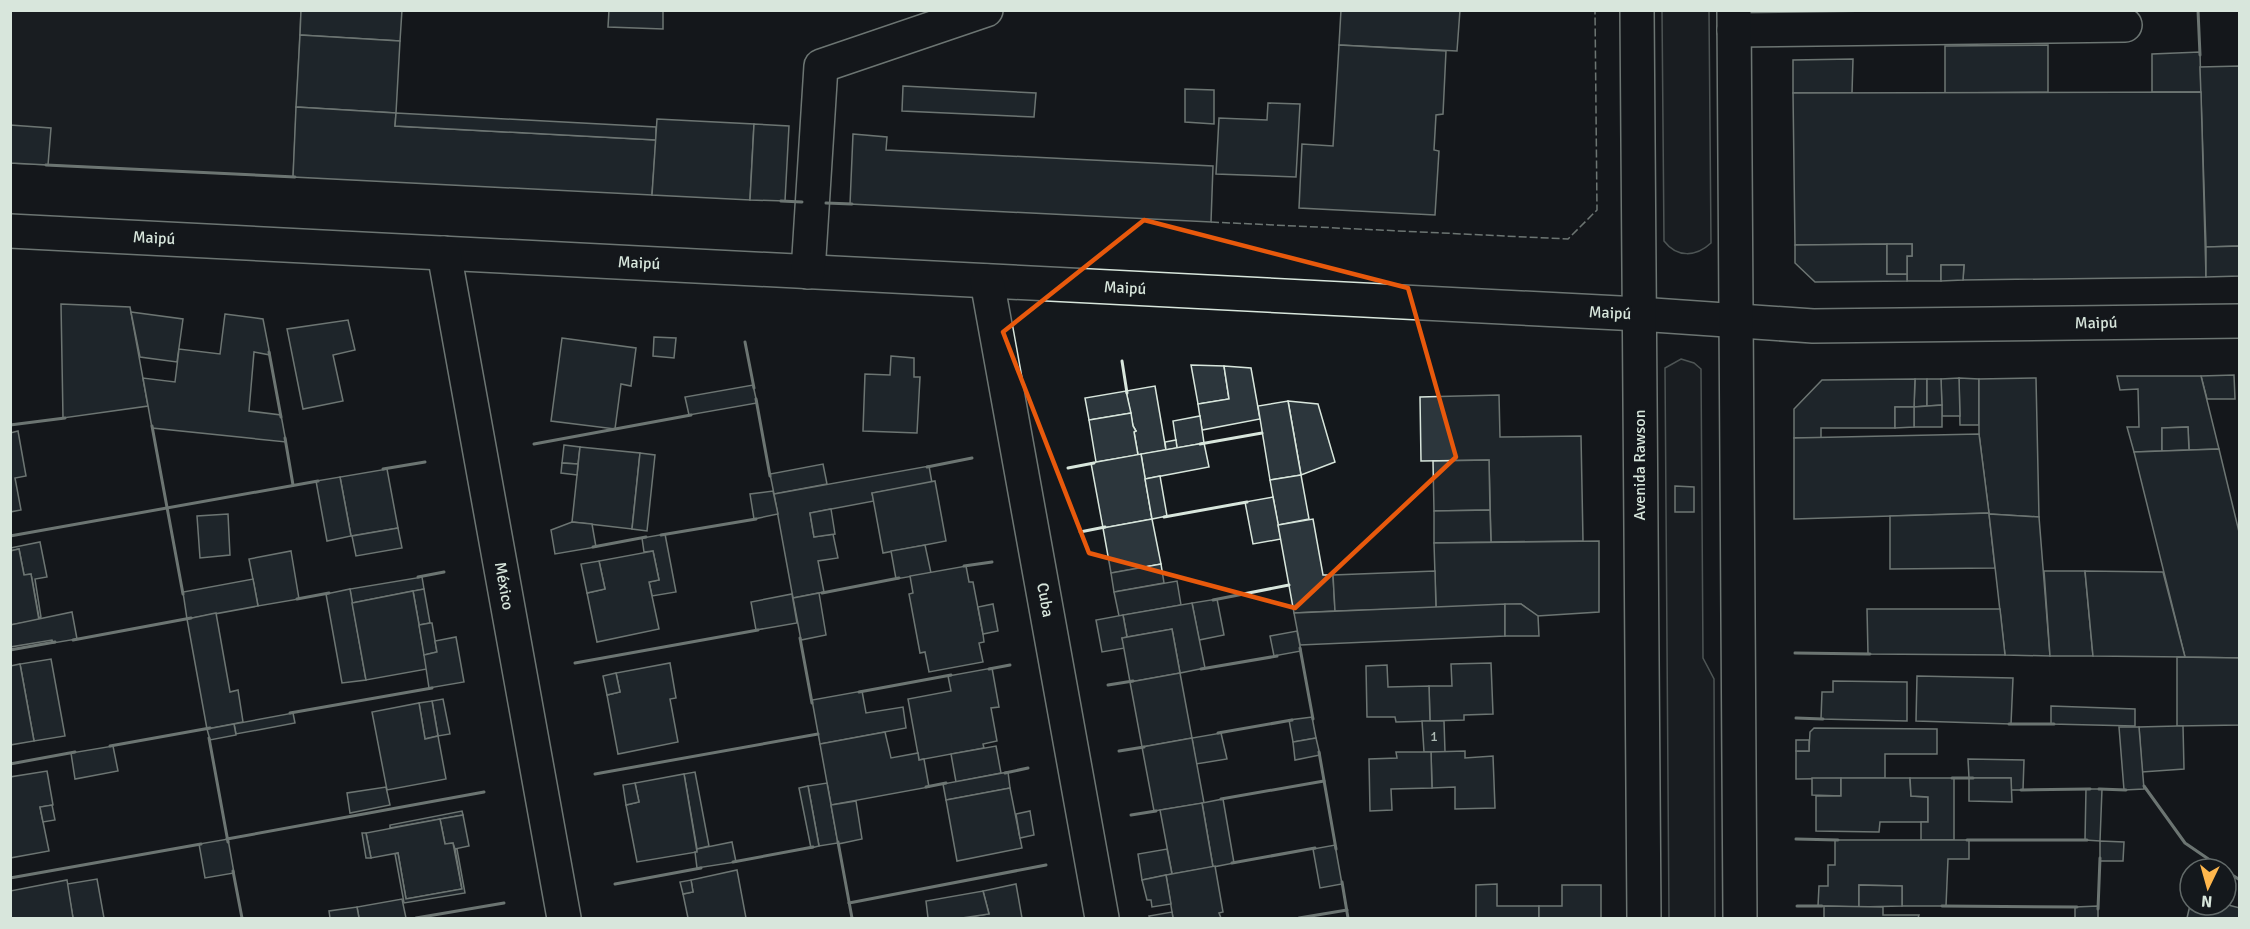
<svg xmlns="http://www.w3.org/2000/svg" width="2250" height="929" font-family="Signika,sans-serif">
	<rect width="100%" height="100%" fill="#14181c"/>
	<g fill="#202428" stroke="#939e99" stroke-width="1.5">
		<polygon points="10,11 301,11 293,177 11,163"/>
		<path d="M1662,11H1709L1711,243C1696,257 1677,258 1664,241Z"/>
		<polygon points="1681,359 1694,363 1701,369 1703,658 1714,679 1715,918 1669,918 1665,368"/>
	</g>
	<g fill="#2c363c" stroke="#d8e6dc" stroke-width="1.5">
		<polygon points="301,10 402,10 400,41 300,35"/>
		<polygon points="609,10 663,10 663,29 608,27"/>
		<polygon points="1341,10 1460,10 1457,51 1339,45"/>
		<polygon points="300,35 400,41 396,113 296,107"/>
		<polygon points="1339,45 1446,51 1443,114 1436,115 1434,150 1439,151 1435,215 1299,208 1302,144 1333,146"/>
		<polygon points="2048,45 2048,92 1945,93 1945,46"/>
		<polygon points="2200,52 2201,92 2152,92 2152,54"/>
		<polygon points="1853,59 1852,93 1793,93 1793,60"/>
		<polygon points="2240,66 2240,246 2206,247 2200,67"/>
		<polygon points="903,86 1036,93 1034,117 902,111"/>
		<polygon points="1185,89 1214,90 1214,124 1185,122"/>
		<polygon points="2201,92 2206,277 1963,280 1964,265 1941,265 1941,281 1907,281 1907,256 1912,256 1912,244 1795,245 1793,93"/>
		<polygon points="1268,103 1300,104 1296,177 1216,174 1219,118 1267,120"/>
		<polygon points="296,107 396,113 395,126 656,140 652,195 293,177"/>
		<polygon points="396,113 656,127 656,140 395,126"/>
		<polygon points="657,119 754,124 750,200 652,195"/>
		<polygon points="754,124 789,126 785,201 750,200"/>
		<polygon points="10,125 51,128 48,165 10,163"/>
		<polygon points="853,134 887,137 886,150 1213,166 1211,222 850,204"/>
		<polygon points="1887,244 1887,274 1907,274 1907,281 1815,282 1795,263 1795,245"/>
		<polygon points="1887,244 1912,244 1912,256 1907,256 1907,274 1887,274"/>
		<polygon points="2240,246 2240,276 2206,277 2206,247"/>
		<polygon points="1941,265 1964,265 1963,280 1941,281"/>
		<polygon points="61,304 130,307 148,406 63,418"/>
		<polygon points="131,312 183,319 177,362 140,357"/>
		<polygon points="225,314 263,319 270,355 254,352 249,411 281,415 286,442 152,428 143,378 175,382 179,349 220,354"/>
		<polygon points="348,320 355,350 333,355 343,401 303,409 287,329"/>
		<polygon points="654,337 676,338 674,358 653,356"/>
		<polygon points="562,338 636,348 631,386 621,384 615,429 551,421"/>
		<polygon points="891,356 914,358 914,377 920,377 917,433 863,431 865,374 890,375"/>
		<polygon points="1191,365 1224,366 1229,399 1198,404"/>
		<polygon points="1224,366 1251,368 1260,419 1202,430 1198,404 1229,399"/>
		<polygon points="2234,375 2235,399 2207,399 2201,376"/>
		<polygon points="2117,376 2201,376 2219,449 2189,450 2188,427 2162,428 2162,451 2134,452 2127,427 2139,427 2138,389 2120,390"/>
		<polygon points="1959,378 1979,379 1979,425 1960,425"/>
		<polygon points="1959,378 1960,416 1942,416 1941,379"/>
		<polygon points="2036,378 2039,517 1989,514 1979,434 1979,379"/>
		<polygon points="1915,379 1927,379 1927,406 1914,407"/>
		<polygon points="1915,379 1914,407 1895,407 1895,428 1821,428 1821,438 1794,438 1794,409 1822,380"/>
		<polygon points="1927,379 1941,379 1942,405 1927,406"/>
		<polygon points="753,385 757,403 689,415 685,397"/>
		<polygon points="1155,386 1166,450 1138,455 1134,432 1136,431 1133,426 1126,391"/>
		<polygon points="1126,391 1131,413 1089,420 1085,398"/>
		<polygon points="1499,395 1500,437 1581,436 1583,541 1491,542 1489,460 1421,461 1420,397"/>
		<polygon points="1288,401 1318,404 1335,462 1301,475"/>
		<polygon points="1288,401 1301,475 1270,480 1258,406"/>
		<polygon points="1942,405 1942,427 1914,427 1914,407"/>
		<polygon points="1895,407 1914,407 1914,427 1895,428"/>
		<polygon points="1131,413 1133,426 1136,431 1134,432 1138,455 1096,462 1089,420"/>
		<polygon points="1200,416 1204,443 1177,448 1173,421"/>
		<polygon points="2188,427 2189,450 2162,451 2162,428"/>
		<polygon points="18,431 26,476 15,478 21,510 10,512 10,433"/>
		<polygon points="1979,434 1989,513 1794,519 1794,438"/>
		<polygon points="1176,440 1177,448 1166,450 1165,442"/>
		<polygon points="1204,443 1209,467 1145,479 1141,454"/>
		<polygon points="564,445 580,447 578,464 562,463"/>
		<polygon points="580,447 640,453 632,529 572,522"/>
		<polygon points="2219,449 2240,536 2240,658 2185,657 2134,452"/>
		<polygon points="640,453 655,455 647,531 632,529"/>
		<polygon points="1141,454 1152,519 1103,528 1091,463"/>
		<polygon points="1489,460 1490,510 1434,511 1433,461"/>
		<polygon points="562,463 578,464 577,475 561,473"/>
		<polygon points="823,464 827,484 774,494 770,474"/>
		<polygon points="929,466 932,483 872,493 874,501 810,513 814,537 833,534 838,558 818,561 824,592 793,598 774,494"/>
		<polygon points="387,469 398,528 351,536 340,477"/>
		<polygon points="1301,475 1309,519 1278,525 1270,480"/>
		<polygon points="1160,476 1167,516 1152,519 1145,479"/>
		<polygon points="340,477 351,536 327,541 316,481"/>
		<polygon points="935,481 946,541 883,553 872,493"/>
		<polygon points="1675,486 1694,487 1694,512 1675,512"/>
		<polygon points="773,491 778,514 754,519 750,494"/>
		<polygon points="1273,497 1281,539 1253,544 1245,502"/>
		<polygon points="831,509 835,534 814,537 810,513"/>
		<polygon points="1490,510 1491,542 1434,543 1434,511"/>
		<polygon points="1989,513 1995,568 1890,569 1890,516"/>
		<polygon points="228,514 230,555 200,558 197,516"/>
		<polygon points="1989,514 2039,517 2050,656 2005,655"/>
		<polygon points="1152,519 1161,564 1111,573 1103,528"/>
		<polygon points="1313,519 1323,575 1333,575 1335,611 1294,613 1278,525"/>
		<polygon points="572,522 592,524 596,547 555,554 551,530"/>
		<polygon points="398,528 402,548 356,556 352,536"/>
		<polygon points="665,534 676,592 652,596 649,582 659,580 653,551 644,552 642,538"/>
		<polygon points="1599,541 1599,612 1537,616 1521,604 1436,608 1434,543"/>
		<polygon points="40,542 47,577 35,579 41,617 39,618 31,574 24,575 19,549 10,551 10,548"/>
		<polygon points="925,545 931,573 896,579 891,551"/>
		<polygon points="19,549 24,575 31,574 39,620 10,625 10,551"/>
		<polygon points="291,551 299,599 258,606 249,559"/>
		<polygon points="653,551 659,580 649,582 659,629 597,642 587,593 605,589 599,561"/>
		<polygon points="599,561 605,589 587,593 581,564"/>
		<polygon points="1161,564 1164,583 1114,592 1111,573"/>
		<polygon points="966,566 969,582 973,582 983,634 984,642 979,643 983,662 929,672 925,652 920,653 909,594 913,593 910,576"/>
		<polygon points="1435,571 1436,608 1335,611 1333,575"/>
		<polygon points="2044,571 2085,571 2093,656 2050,656"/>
		<polygon points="2085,571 2163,572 2185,657 2093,656"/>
		<polygon points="422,577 424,589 352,603 350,589"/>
		<polygon points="253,579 258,606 187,619 183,592"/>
		<polygon points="1177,581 1181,605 1119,616 1114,592"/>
		<polygon points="350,589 366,680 342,683 326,594"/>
		<polygon points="424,589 430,623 419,625 413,591"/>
		<polygon points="413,591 427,669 366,680 352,603"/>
		<polygon points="819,593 826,635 801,640 793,598"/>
		<polygon points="792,594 797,623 756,630 751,602"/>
		<polygon points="1217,599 1224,635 1199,640 1192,603"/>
		<polygon points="1192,603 1205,668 1180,673 1172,629 1127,637 1123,615"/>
		<polygon points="993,604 998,631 983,634 978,607"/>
		<polygon points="1505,604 1505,636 1300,645 1294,613"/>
		<polygon points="1505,604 1521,604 1538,616 1539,636 1505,636"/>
		<polygon points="1867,609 2000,609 2005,655 1868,654"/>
		<polygon points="72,612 77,639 53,643 52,640 10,647 10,625"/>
		<polygon points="216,613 230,692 238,690 243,722 207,729 187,619"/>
		<polygon points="1123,615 1127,637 1122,638 1125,648 1102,652 1096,620"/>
		<polygon points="430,623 432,623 437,652 424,655 419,625"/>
		<polygon points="1172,629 1180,673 1130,682 1122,638"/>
		<polygon points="1297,631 1301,651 1274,656 1270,636"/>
		<polygon points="456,637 464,682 429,688 424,655 437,652 435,641"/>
		<polygon points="2177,657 2240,658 2240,725 2177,726"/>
		<polygon points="51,659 65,736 34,741 20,664"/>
		<polygon points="670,663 676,698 670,699 678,742 618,754 607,695 620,692 616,673"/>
		<polygon points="1491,663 1493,714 1464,715 1464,720 1430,721 1429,686 1452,686 1451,664"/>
		<polygon points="20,664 34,741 10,745 10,666"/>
		<polygon points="1387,665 1388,687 1429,686 1430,721 1396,722 1395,717 1367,717 1366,666"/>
		<polygon points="992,668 999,707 991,708 997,741 983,744 984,748 919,760 908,699 951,691 948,676"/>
		<polygon points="616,673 620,692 607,695 603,676"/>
		<polygon points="1180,673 1192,738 1142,747 1130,682"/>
		<polygon points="1917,676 2013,678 2011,724 1916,721"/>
		<polygon points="1833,681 1907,682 1907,721 1821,719 1822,692 1833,692"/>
		<polygon points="862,691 866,713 903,707 906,728 820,744 812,700"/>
		<polygon points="443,699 450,734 438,736 432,701"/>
		<polygon points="432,701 438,736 425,739 419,703"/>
		<polygon points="419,703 425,739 438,736 446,779 387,790 372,712"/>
		<polygon points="2051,706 2135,709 2135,726 2051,724"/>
		<polygon points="293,713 295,723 236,734 234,724"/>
		<polygon points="1312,717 1316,738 1293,742 1289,720"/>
		<polygon points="1422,721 1444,721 1445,752 1424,752"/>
		<polygon points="234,724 236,735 210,740 207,729"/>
		<polygon points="2177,726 2183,726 2184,769 2142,772 2139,727"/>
		<polygon points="2119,727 2139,727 2144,789 2124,790"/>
		<polygon points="1814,728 1937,729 1937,754 1885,754 1885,778 1796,779 1796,751 1809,751 1810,732"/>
		<polygon points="885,732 891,758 918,753 919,760 924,759 929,787 831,805 820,744"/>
		<polygon points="1221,733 1227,759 1196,764 1192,738"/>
		<polygon points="1192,738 1204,803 1154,811 1142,747"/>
		<polygon points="1316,738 1320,755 1295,760 1293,742"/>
		<rect x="1796" y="740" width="13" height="11"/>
		<polygon points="113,746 118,771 75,779 71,753"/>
		<polygon points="996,746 1001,773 956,782 951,754"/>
		<polygon points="1465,751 1465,758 1493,756 1495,808 1455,809 1455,787 1432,788 1431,752"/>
		<polygon points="1396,752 1431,752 1432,788 1391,789 1392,810 1370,811 1369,759 1397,758"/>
		<polygon points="1968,759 2024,760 2023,790 2011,790 2011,778 1969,778"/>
		<polygon points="47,771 53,805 40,807 49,851 10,858 10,777"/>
		<polygon points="695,772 709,846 697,849 684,774"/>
		<polygon points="1008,772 1010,788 946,800 943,784"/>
		<polygon points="684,774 697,852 637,862 626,805 639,802 635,783"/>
		<polygon points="1812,778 1841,778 1841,796 1812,795"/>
		<polygon points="1841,778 1910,778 1911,796 1928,797 1928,822 1880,822 1879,832 1816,831 1816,796 1841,796"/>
		<polygon points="1910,778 1954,778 1954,840 1921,840 1921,822 1928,822 1928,797 1911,796"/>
		<polygon points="1969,778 2011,778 2012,802 1969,801"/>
		<polygon points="635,783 639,802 626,805 623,785"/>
		<polygon points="827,783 838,843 819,846 808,786"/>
		<polygon points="808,786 819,846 811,848 799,788"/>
		<polygon points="386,787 390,805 350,813 347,793"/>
		<polygon points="1010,788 1022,848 957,861 946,800"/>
		<polygon points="2086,789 2102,789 2100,841 2085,840"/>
		<polygon points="1223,799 1234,863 1213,867 1202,803"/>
		<polygon points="856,801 862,839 838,844 831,805"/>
		<polygon points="1202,803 1213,867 1172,874 1160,810"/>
		<polygon points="52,805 55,820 43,822 40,807"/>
		<polygon points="462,811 463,815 390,828 390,825"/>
		<polygon points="1030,811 1034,835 1020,838 1016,814"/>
		<polygon points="463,815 469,846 455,849 453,843 445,844 440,819"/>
		<polygon points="440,819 445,844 453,843 462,889 406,899 398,853 371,858 366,833"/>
		<polygon points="362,833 366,833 371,858 366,858"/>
		<polygon points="228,839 234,873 205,878 199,844"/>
		<polygon points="1835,840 1969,840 1969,859 1948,859 1946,906 1902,906 1902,886 1859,885 1859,907 1818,906 1819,886 1828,886 1828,865 1835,865"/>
		<polygon points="2100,841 2124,842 2123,861 2100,861"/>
		<polygon points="732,842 736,862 697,868 695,852 697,852 697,849"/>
		<polygon points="1335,845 1342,884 1320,888 1313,849"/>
		<polygon points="455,849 457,849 465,893 404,903 395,854 398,853 406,899 462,889"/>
		<polygon points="1167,849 1172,874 1142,880 1138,854"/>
		<polygon points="1215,866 1223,912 1219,913 1221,918 1173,918 1166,875"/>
		<polygon points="737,870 746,918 688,918 683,894 693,892 691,880"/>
		<polygon points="1166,875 1171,904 1152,907 1151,900 1147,900 1142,880"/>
		<polygon points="97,879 104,918 73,918 67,884"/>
		<polygon points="67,880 73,918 10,918 10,891"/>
		<polygon points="691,880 693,892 683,894 680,882"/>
		<polygon points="1016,884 1022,918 962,918 989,914 983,891"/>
		<polygon points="1497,884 1497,906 1539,906 1539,918 1476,918 1476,885"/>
		<polygon points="1562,885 1601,885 1601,918 1539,918 1539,906 1562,906"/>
		<polygon points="1859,885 1902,886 1902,906 1859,907"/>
		<polygon points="2226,886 2232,887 2228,905 2240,908 2240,918 2187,918 2190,905 2226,905"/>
		<polygon points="983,891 989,914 962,918 928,918 926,901"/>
		<polygon points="402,899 406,918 359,918 357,907"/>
		<polygon points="1824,906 1883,907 1883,915 1919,915 1918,918 1824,918"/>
		<polygon points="2098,906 2098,918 2075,918 2075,907"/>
		<polygon points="357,907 359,918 330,918 329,911"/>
		<polygon points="1172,912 1173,918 1150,918 1149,916"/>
	</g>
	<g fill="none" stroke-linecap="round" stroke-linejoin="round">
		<defs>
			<g id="minor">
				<polyline points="1734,30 2125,25"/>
				<polyline points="10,231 1639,314 1813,326 2240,321"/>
				<polyline points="444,253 564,918"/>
				<polyline points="808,272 821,66 986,10"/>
				<polyline points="987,281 1102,918"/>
			</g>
			<g id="major">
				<polyline points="1637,10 1644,918"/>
				<polyline points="1734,10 1740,918"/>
			</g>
		</defs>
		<use href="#minor" stroke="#d8e6dc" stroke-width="36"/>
		<use href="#major" stroke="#d8e6dc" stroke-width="36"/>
		<use href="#minor" stroke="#14181c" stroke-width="33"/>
		<use href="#major" stroke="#14181c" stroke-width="33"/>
		<polyline stroke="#d8e6dc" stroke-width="1.5" stroke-dasharray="8 3" stroke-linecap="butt" points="1211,222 1568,239 1597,210 1595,10"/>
		<g stroke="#d8e6dc" stroke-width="3">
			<polyline points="2198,10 2200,55"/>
			<polyline points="46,165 295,177"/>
			<polyline points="781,201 802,202"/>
			<polyline points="826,203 852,204"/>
			<polyline points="745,342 754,388"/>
			<polyline points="269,352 281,417"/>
			<polyline points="1122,361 1127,393"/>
			<polyline points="756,399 770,476"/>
			<polyline points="10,425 65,418"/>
			<polyline points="152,426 183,594"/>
			<polyline points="285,438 293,485"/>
			<polyline points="534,444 691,415"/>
			<polyline points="1200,444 1262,433"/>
			<polyline points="927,467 972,458"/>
			<polyline points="1068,468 1094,463"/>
			<polyline points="383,469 425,462"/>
			<polyline points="1164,517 1247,502"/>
			<polyline points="1080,532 1105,527"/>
			<polyline points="661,535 756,519"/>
			<polyline points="10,536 318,481"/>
			<polyline points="593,547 646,537"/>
			<polyline points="964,566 992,562"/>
			<polyline points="418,577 444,572"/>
			<polyline points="822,593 899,578"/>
			<polyline points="297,599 329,593"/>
			<polyline points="1213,600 1289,585"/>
			<polyline points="800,638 812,703"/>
			<polyline points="73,640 191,618"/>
			<polyline points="1300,648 1313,719"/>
			<polyline points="10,650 55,642"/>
			<polyline points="1795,653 1870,654"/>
			<polyline points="575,663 758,630"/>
			<polyline points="989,669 1010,665"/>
			<polyline points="1201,669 1277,656"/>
			<polyline points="1108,685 1133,681"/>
			<polyline points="859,692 951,675"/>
			<polyline points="290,713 432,688"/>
			<polyline points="1796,718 1823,719"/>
			<polyline points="2009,724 2054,724"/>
			<polyline points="1218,733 1292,720"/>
			<polyline points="209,738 228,842"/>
			<polyline points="110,746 210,728"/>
			<polyline points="1119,751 1144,747"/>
			<polyline points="1319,752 1336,849"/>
			<polyline points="10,764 75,752"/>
			<polyline points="1005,773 1028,768"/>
			<polyline points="595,774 818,734"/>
			<polyline points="1952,778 1973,778"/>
			<polyline points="2144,786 2185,843 2223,869"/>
			<polyline points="926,787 946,783"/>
			<polyline points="2099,789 2126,790"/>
			<polyline points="2021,790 2090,789"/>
			<polyline points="1221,799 1324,781"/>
			<polyline points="1131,815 1156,811"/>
			<polyline points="227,839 484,792"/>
			<polyline points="1796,839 1838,840"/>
			<polyline points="1967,840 2087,840"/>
			<polyline points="838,842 852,918"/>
			<polyline points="733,862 813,847"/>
			<polyline points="1232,863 1315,848"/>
			<polyline points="233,871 242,918"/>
			<polyline points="2226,871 2240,880"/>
			<polyline points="10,878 201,844"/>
			<polyline points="1342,882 1348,918"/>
			<polyline points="615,884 701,868"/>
			<polyline points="849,903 1046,865"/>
			<polyline points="1797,906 1822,906"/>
			<polyline points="1942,906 2077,907"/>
			<polyline points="2098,909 2100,858"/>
			<polyline points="416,918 504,903"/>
			<polyline points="1299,918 1347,910"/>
		</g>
	</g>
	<path d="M0 0H2250V929H0ZM1144,220L1408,288L1456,457L1295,608L1089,553L1003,332Z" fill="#14181c" fill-opacity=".55" fill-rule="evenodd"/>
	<path fill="none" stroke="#e8590c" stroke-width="4.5" stroke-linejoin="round" d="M1144,220L1408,288L1456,457L1295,608L1089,553L1003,332Z"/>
	<g text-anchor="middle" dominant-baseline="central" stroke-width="4.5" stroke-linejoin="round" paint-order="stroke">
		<g font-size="14" fill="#adbab4">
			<text x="1434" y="736">1</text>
		</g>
		<g font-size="16" fill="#d8e6dc" stroke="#14181c">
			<text transform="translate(154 238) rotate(3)">Maipú</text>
			<text transform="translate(639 263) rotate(3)">Maipú</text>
			<text transform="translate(1125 288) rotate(3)">Maipú</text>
			<text transform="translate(1610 313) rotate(3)">Maipú</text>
			<text transform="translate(2096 323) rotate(-1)">Maipú</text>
			<text transform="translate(1640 465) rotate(-90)">Avenida Rawson</text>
			<text transform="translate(504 586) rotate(80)">México</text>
			<text transform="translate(1045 600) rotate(80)">Cuba</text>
		</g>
	</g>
	<rect width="2250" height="929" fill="none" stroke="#d8e6dc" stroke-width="24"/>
	<g transform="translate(2208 887) rotate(185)"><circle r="28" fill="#14181c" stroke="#626a69" stroke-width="1.5"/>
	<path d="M0-4.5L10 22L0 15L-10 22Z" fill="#ffb74d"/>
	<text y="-9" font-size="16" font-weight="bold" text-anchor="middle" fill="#d8e6dc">N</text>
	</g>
</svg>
